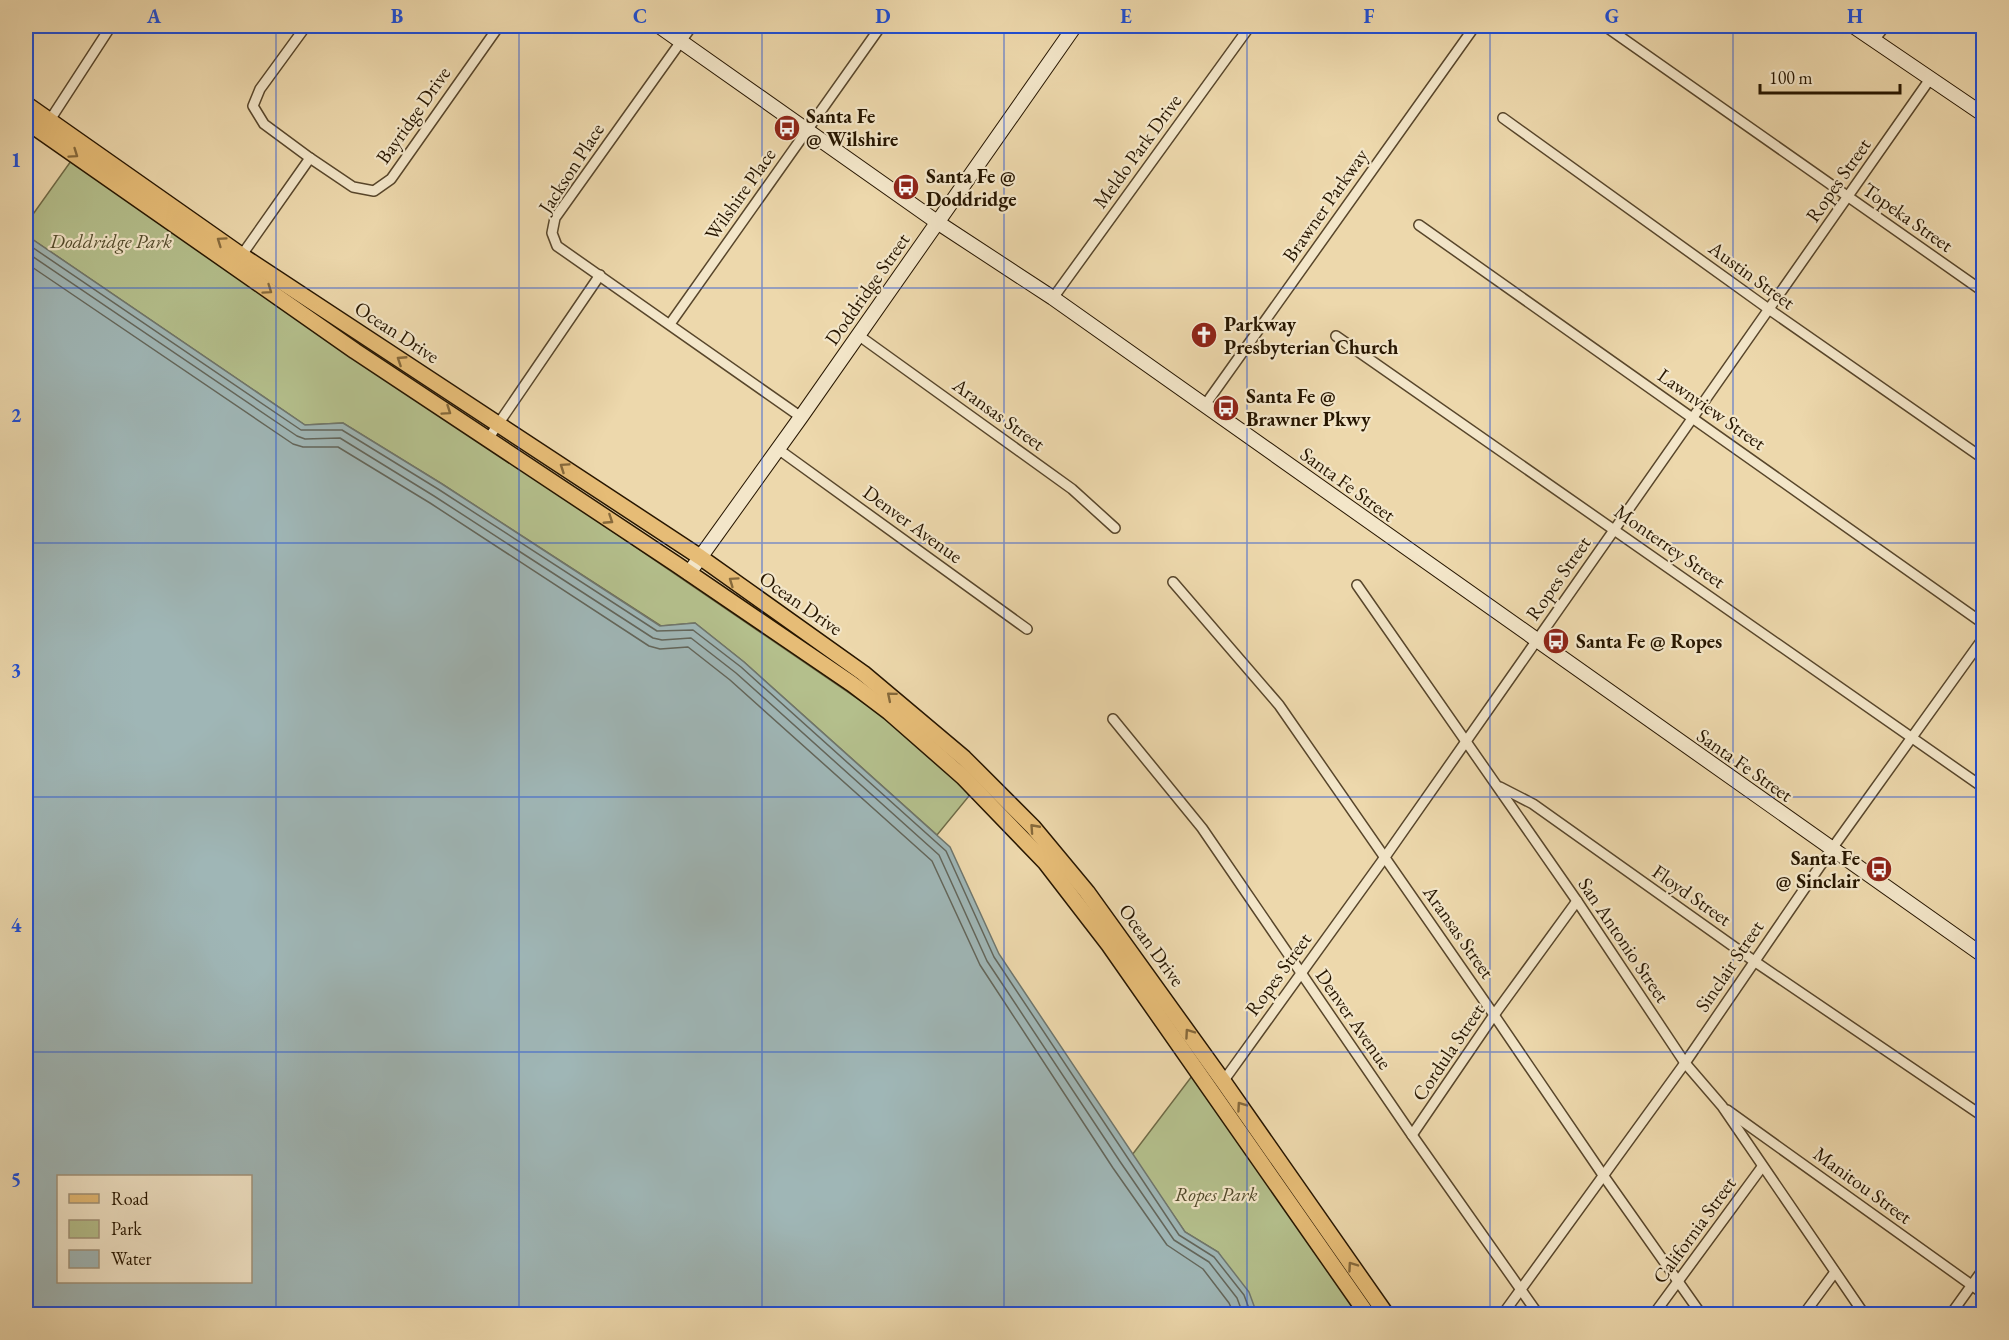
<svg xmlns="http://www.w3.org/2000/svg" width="2009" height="1340" font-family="'EB Garamond',serif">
	<rect width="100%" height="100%" fill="#edd8ac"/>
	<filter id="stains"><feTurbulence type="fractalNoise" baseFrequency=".00333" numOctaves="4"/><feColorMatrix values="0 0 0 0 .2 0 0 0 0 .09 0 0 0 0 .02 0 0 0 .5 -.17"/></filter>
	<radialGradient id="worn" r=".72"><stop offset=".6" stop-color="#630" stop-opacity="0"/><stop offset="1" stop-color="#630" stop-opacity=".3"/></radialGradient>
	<g fill="#b4bf8c" stroke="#6e6a46" stroke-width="1.5">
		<polygon points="71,161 874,710 913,741 965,788 969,796 937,835 744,662 695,623 661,626 442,484 343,423 305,425 26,235 26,224"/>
		<polygon points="1192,1076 1358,1314 1257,1314 1218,1252 1185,1232 1132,1155"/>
	</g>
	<path fill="#9fb6b6" stroke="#6f766d" stroke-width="1.5" fill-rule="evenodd" d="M26,235L305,425L343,423L442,484L660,626L695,623L744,662L950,847L999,954L1185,1232L1218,1252L1249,1292L1257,1314H26ZM58,1176H250V1282H58Z"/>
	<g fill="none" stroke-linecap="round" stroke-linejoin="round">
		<g stroke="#63665b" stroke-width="1.5">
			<polyline points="26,243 301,430 342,430 438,489 657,631 693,630 741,667 946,851 994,957 1179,1235 1214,1257 1244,1295 1251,1314"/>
			<polyline points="26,252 297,436 305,439 340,438 434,496 653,638 662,640 691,638 736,673 939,855 987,961 1121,1163 1174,1240 1209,1262 1237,1298 1243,1314"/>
			<polyline points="26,263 293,444 303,447 338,447 430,503 649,646 660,649 688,647 730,680 932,861 980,965 1113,1168 1167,1245 1203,1269 1229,1303 1234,1314"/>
		</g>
		<defs>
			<g id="street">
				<polyline points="306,26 260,89 253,106 264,124 310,158 353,187 374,191 391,179 499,26"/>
				<polyline points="692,26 555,218 552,233 557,246 801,417"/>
				<polyline points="1605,26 1984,292"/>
				<polyline points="1874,40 1885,26"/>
				<polyline points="1503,118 1770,310 1984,459"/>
				<polyline points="48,123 111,26"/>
				<polyline points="1419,225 1984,624"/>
				<polyline points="239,259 310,158"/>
				<polyline points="1053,298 1250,26"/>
				<polyline points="670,324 881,26"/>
				<polyline points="858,335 1072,489 1115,528"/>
				<polyline points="1336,336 1984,788"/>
				<polyline points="1205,405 1475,26"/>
				<polyline points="488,439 600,275"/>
				<polyline points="778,449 1027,629"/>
				<polyline points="1173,582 1279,705 1494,1015 1603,1175 1701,1314"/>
				<polyline points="1357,585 1577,901 1685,1063 1722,1106 1864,1314"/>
				<polyline points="1113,719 1202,828 1412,1135 1538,1314"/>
				<polyline points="1500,787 1533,804 1754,961 1984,1117"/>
				<polyline points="1222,1083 1385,857 1930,79"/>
				<polyline points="1727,1110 1984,1294"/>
				<polyline points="1412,1135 1494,1015 1577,901"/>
				<polyline points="1503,1314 1685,1063 1831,850 1984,637"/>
				<polyline points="1654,1314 1762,1167"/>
				<polyline points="1804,1314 1835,1272"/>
				<polyline points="1951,1314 1984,1268"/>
			</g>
			<g id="secondary">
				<polyline points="659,26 937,222 1053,298 1984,956"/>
				<polyline points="1853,26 1984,115"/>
				<polyline points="689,573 801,417 1075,26"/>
			</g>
			<g id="primary">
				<polyline points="26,104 241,255 700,557 863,673 964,758 1033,827 1087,892 1223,1081 1386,1314"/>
				<polyline points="26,121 355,351 676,564 852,684 889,712 963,777 1045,862 1109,945 1367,1314"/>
			</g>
		</defs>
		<use href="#street" stroke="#58462b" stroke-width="12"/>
		<use href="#secondary" stroke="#271600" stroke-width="16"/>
		<use href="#primary" stroke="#271600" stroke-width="18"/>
		<use href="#street" stroke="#f3e6c9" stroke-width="9"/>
		<use href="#secondary" stroke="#f3e6c9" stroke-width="14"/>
		<use href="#primary" stroke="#e6bc76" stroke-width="15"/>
	</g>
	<defs><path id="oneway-chevron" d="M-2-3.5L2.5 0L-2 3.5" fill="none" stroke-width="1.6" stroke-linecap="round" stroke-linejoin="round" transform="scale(1.5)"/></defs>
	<g stroke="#86693b">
		<use href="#oneway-chevron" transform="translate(74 154) rotate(35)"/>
		<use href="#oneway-chevron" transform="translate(221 241) rotate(-145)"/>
		<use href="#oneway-chevron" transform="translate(268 290) rotate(35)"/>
		<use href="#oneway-chevron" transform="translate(401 360) rotate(-147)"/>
		<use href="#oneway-chevron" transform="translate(447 411) rotate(34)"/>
		<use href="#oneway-chevron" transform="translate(564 467) rotate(-146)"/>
		<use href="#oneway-chevron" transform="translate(609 520) rotate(33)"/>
		<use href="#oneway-chevron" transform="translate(733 581) rotate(-145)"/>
		<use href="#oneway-chevron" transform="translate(891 696) rotate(-140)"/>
		<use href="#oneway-chevron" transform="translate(1034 828) rotate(-132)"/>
		<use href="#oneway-chevron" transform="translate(1189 1033) rotate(-125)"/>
		<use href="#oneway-chevron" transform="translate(1241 1106) rotate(-125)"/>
		<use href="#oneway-chevron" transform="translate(1352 1266) rotate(-125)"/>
	</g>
	<path fill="none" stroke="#1d4ed8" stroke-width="1.5" stroke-opacity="0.55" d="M276,26V1314M519,26V1314M762,26V1314M1004,26V1314M1247,26V1314M1490,26V1314M1733,26V1314M26,288H1984M26,543H1984M26,797H1984M26,1052H1984"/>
	<defs>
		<symbol id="bus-disc" viewBox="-11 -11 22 22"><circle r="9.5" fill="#8f2418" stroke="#f3e6c9"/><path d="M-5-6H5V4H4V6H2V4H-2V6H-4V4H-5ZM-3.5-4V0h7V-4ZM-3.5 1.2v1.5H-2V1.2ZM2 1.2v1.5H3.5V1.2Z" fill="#fff"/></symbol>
		<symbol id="church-disc" viewBox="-11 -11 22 22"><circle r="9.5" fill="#8f2418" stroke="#f3e6c9"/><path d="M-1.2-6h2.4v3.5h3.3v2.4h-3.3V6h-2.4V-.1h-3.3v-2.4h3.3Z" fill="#fff"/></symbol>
	</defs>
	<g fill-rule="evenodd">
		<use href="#bus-disc" x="772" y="113" width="30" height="30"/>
		<use href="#bus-disc" x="891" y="172" width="30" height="30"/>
		<use href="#church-disc" x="1189" y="320" width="30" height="30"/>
		<use href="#bus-disc" x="1211" y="393" width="30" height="30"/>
		<use href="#bus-disc" x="1541" y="626" width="30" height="30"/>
		<use href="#bus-disc" x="1864" y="854" width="30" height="30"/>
	</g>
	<g text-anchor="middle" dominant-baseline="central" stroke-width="4.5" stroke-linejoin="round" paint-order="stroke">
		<g font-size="20" fill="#271600" stroke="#f3e6c9">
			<text transform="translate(413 115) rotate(-55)">Bayridge Drive</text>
			<text transform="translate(1137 151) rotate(-54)">Meldo Park Drive</text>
			<text transform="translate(571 168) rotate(-57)">Jackson Place</text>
			<text transform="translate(1838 180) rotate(-55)">Ropes Street</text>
			<text transform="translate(740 194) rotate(-55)">Wilshire Place</text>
			<text transform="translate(1325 205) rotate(-55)">Brawner Parkway</text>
			<text transform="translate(1908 217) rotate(35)">Topeka Street</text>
			<text transform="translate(1752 275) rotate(36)">Austin Street</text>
			<text transform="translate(867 289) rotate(-55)">Doddridge Street</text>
			<text transform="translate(397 332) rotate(33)">Ocean Drive</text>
			<text transform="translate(1712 409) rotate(35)">Lawnview Street</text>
			<text transform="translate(999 414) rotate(36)">Aransas Street</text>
			<text transform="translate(1348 484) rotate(36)">Santa Fe Street</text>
			<text transform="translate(913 524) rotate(36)">Denver Avenue</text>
			<text transform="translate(1670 546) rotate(35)">Monterrey Street</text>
			<text transform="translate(1558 578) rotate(-55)">Ropes Street</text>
			<text transform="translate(801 603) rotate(35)">Ocean Drive</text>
			<text transform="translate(1745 765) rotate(35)">Santa Fe Street</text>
			<text transform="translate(1692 895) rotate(35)">Floyd Street</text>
			<text transform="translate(1459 932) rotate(55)">Aransas Street</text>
			<text transform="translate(1624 940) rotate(56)">San Antonio Street</text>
			<text transform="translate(1152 945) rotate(54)">Ocean Drive</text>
			<text transform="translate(1729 966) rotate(-56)">Sinclair Street</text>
			<text transform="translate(1278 974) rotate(-54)">Ropes Street</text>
			<text transform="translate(1354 1019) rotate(55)">Denver Avenue</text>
			<text transform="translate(1448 1052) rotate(-56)">Cordula Street</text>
			<text transform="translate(1863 1185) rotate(36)">Manitou Street</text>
			<text transform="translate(1694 1230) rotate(-54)">California Street</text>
		</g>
		<g font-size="20" font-weight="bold" fill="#271600" stroke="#f3e6c9" text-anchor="start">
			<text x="806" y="116">Santa Fe<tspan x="806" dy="23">@ Wilshire</tspan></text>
			<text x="926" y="176">Santa Fe @<tspan x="926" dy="23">Doddridge</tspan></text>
			<text x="1224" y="324">Parkway<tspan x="1224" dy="23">Presbyterian Church</tspan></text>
			<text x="1246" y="396">Santa Fe @<tspan x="1246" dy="23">Brawner Pkwy</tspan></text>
			<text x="1576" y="641">Santa Fe @ Ropes</text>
			<text x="1860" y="858" text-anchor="end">Santa Fe<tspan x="1860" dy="23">@ Sinclair</tspan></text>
		</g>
		<g font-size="20" font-style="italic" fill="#51492a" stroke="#f3e6c9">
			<text x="111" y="241">Doddridge Park</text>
			<text x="1216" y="1194">Ropes Park</text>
		</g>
	</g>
	<rect width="2009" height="1340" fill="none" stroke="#edd8ac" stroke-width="66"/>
	<rect x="57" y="1175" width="195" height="108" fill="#f3e6c9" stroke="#a19379" stroke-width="1.5"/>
	<rect x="69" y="1194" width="30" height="9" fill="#e6bc76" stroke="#a19379" stroke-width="1.5"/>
	<text x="111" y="1205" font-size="18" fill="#271600">Road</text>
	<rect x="69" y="1220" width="30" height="18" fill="#b4bf8c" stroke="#a19379" stroke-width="1.5"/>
	<text x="111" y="1235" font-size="18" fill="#271600">Park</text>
	<rect x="69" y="1250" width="30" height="18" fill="#9fb6b6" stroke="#a19379" stroke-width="1.5"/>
	<text x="111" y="1265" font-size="18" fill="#271600">Water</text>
	<path d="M1760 84v9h140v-9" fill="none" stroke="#271600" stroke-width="3"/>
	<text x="1769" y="84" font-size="18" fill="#271600" stroke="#f3e6c9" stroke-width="4.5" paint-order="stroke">100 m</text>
	<rect x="33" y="33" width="1943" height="1274" fill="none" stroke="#1d4ed8" stroke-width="2"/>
	<g font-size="20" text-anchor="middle" font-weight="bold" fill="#1d4ed8">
		<text x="154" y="23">A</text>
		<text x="397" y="23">B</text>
		<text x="640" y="23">C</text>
		<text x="883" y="23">D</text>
		<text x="1126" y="23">E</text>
		<text x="1369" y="23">F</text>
		<text x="1612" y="23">G</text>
		<text x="1855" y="23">H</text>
		<text x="16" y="167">1</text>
		<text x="16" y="422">2</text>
		<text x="16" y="677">3</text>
		<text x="16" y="932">4</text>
		<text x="16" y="1186">5</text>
	</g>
	<rect width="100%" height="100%" filter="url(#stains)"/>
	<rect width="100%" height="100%" fill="url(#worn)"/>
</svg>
